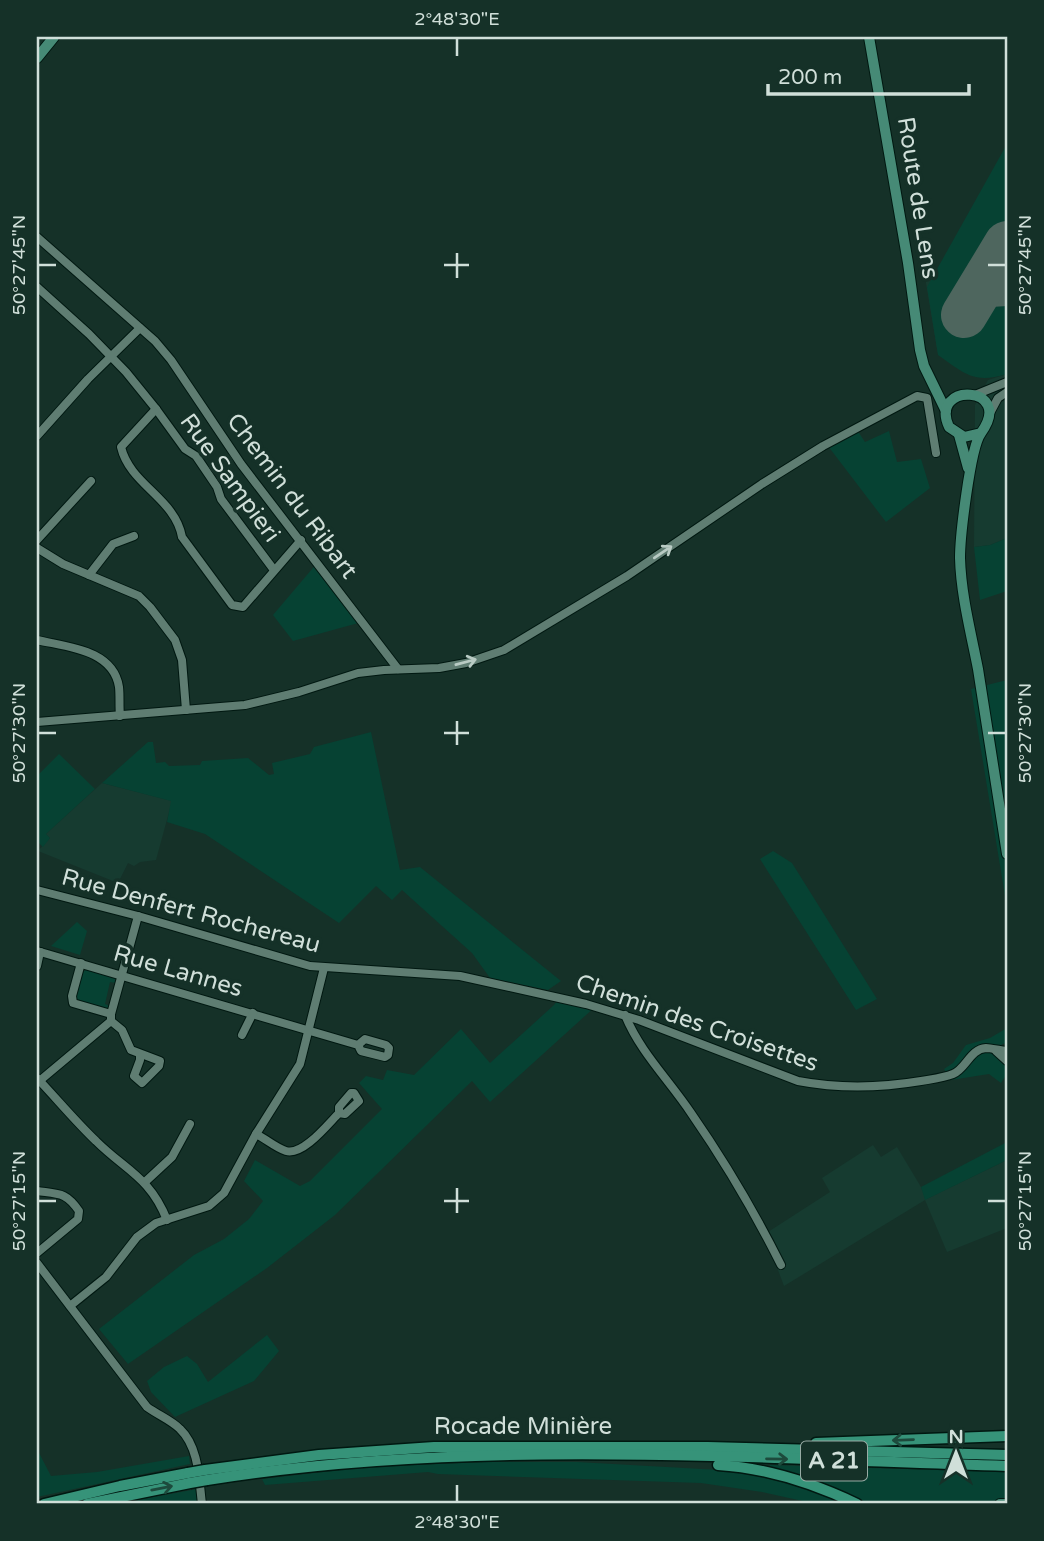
<svg xmlns="http://www.w3.org/2000/svg" width="1044" height="1541" font-family="'Varela Round',sans-serif">
	<rect width="100%" height="100%" fill="#153128"/>
	<g fill="#163b30">
		<polygon points="1007,143 934,271 938,355 966,374 988,380 1007,374 1007,538 990,545 974,547 975,405 988,380 966,374 938,355 925,277 934,271"/>
		<polygon points="102,783 172,801 156,860 140,862 134,866 128,863 118,883 38,851 50,838 46,834"/>
		<polygon points="873,1145 881,1157 897,1147 921,1187 926,1199 1007,1160 1007,1228 947,1252 925,1200 784,1286 772,1254 768,1232 830,1192 822,1178"/>
	</g>
	<g fill="#064233">
		<path d="M1007,144V374C974,384 965,374 938,355L927,287Z"/>
		<polygon points="857,430 865,442 889,431 897,462 921,459 930,488 886,522 828,446"/>
		<polygon points="1007,538 1007,591 980,600 974,547 990,545"/>
		<polygon points="318,562 362,622 293,641 273,615"/>
		<polygon points="1007,680 1007,908 971,689"/>
		<polygon points="371,732 400,870 420,867 561,981 548,990 490,978 472,953 402,890 392,900 376,886 339,923 205,834 167,822 171,801 102,783 148,742 153,742 156,763 165,762 169,766 200,765 202,761 248,758 269,775 274,774 272,763 310,754 314,747"/>
		<polygon points="59,754 95,789 46,834 50,838 43,847 37,841 37,776"/>
		<polygon points="773,851 792,863 877,999 856,1010 760,859"/>
		<polygon points="77,922 87,931 80,955 51,946"/>
		<polygon points="88,969 114,976 117,981 116,983 110,982 105,1004 110,1006 105,1010 78,1002 75,997 82,972"/>
		<polygon points="560,997 596,1006 490,1102 472,1081 335,1215 267,1268 128,1364 99,1329 194,1255 224,1239 249,1219 263,1201 244,1181 255,1160 300,1186 310,1181 382,1109 359,1083 366,1076 383,1080 387,1070 414,1075 461,1029 490,1063 554,1005"/>
		<polygon points="1007,1028 1007,1043 1002,1044 997,1058 1006,1066 1006,1075 1001,1083 989,1074 951,1080 944,1069 953,1063 966,1045 990,1038"/>
		<polygon points="1007,1142 1007,1160 925,1200 921,1187"/>
		<polygon points="267,1335 279,1351 254,1381 175,1417 151,1392 147,1381 164,1367 187,1356 197,1364 208,1382"/>
		<polygon points="37,1449 51,1476 97,1472 189,1456 190,1464 37,1497"/>
		<polygon points="486,1462 577,1462 738,1471 773,1477 815,1491 843,1504 816,1504 762,1492 701,1483 438,1474 428,1472 265,1485 262,1479 366,1467"/>
		<polygon points="770,1465 1007,1472 1007,1503 868,1504 836,1490 770,1468"/>
		<polygon points="197,1489 199,1504 116,1504 127,1502"/>
	</g>
	<g fill="none" stroke-linecap="round" stroke-linejoin="round">
		<polyline stroke="#4e665e" stroke-width="18" points="974,299 1007,297"/>
		<polyline stroke="#4e665e" stroke-width="46" points="964,315 1007,244"/>
		<defs>
			<g id="minor">
				<polyline points="37,237 155,341 171,360 241,464 398,669"/>
				<polyline points="37,287 89,334 126,372 156,409 185,449 196,456 217,487 221,499 274,570"/>
				<polyline points="975,395 1007,382"/>
				<path d="M156,409L121,447C130,485 175,498 182,537L232,605L243,607L301,540"/>
				<polyline points="990,413 998,398 1007,392"/>
				<polyline points="37,436 88,379 140,328"/>
				<polyline points="37,540 91,481"/>
				<polyline points="37,548 63,564 139,596 150,607 175,640 182,660 186,710"/>
				<polyline points="89,575 113,544 134,536"/>
				<path d="M37,640C66,647 113,649 119,687C120,696 119,706 120,716"/>
				<polyline points="37,722 245,705 299,692 358,673 384,670 439,668 466,663 504,650 627,576 762,484 823,446 917,396 927,398 936,453"/>
				<path d="M37,890L138,916L310,966L460,976L586,1004L639,1020L798,1081C840,1089 879,1088 921,1081C932,1079 943,1078 953,1074C966,1069 970,1049 986,1048C992,1048 1001,1051 1007,1051"/>
				<polyline points="37,951 358,1045 361,1051 385,1057 388,1055 389,1048 386,1045 365,1039 358,1045"/>
				<polyline points="81,963 72,996 73,1003 111,1014"/>
				<polyline points="37,966 40,952"/>
				<path d="M625,1015C640,1052 669,1080 691,1113C725,1162 754,1211 781,1265"/>
				<polyline points="111,1021 122,1030 131,1050 160,1061 159,1066 142,1083 134,1076 140,1060 140,1054"/>
				<polyline points="242,1035 253,1013"/>
				<polyline points="996,1051 1007,1061"/>
				<path d="M37,1078C57,1099 75,1121 96,1141C125,1170 150,1177 167,1220"/>
				<polyline points="37,1083 111,1021 111,1014 138,916"/>
				<path d="M256,1134C266,1139 276,1148 286,1151C303,1156 328,1124 339,1113L345,1114L359,1101L354,1093H351L339,1107V1113"/>
				<polyline points="145,1182 172,1157 190,1124"/>
				<path d="M37,1191C59,1194 66,1192 79,1211L78,1219L37,1253"/>
				<path d="M37,1263L147,1407C158,1415 171,1420 180,1429C199,1447 199,1480 202,1504"/>
				<polyline points="70,1306 106,1277 137,1237 156,1223 209,1206 224,1193 256,1134 300,1064 324,968"/>
			</g>
			<g id="major">
				<polyline points="869,37 908,263 920,350 924,366 946,411"/>
				<polyline points="37,58 54,37"/>
				<path d="M981,433L964,437L949,427C928,381 1016,385 981,433C970,448 960,538 960,558C961,595 971,633 978,669C988,731 997,792 1007,854"/>
				<polyline points="959,435 968,468"/>
				<polyline points="1000,1504 1007,1504"/>
			</g>
			<g id="highway">
				<polyline points="816,1443 1007,1436"/>
				<path d="M718,1465C768,1468 813,1483 857,1504"/>
				<polyline points="205,1470 319,1455 434,1447 708,1447 1007,1455"/>
				<path d="M207,1480C469,1438 743,1458 1007,1466"/>
				<polyline points="44,1504 120,1486 188,1473"/>
				<polyline points="87,1504 190,1483"/>
			</g>
		</defs>
		<use href="#minor" stroke="#001811" stroke-width="10"/>
		<use href="#major" stroke="#001811" stroke-width="12"/>
		<use href="#highway" stroke="#001811" stroke-width="13"/>
		<use href="#minor" stroke="#5f7d72" stroke-width="8"/>
		<use href="#major" stroke="#468a76" stroke-width="10"/>
		<use href="#highway" stroke="#369379" stroke-width="10"/>
		<defs>
			<g id="highway-bridge">
				<polyline points="188,1473 205,1470"/>
				<polyline points="190,1483 207,1480"/>
			</g>
		</defs>
		<use href="#highway-bridge" stroke="#001811" stroke-width="13" stroke-linecap="butt"/>
		<use href="#highway-bridge" stroke="#369379" stroke-width="10"/>
	</g>
	<defs><path id="oneway-shaft" d="M-6 0H5M1.5-3L5.5 0L1.5 3" fill="none" stroke-width="1.6" stroke-linecap="round" stroke-linejoin="round" transform="scale(1.75)"/></defs>
	<g stroke="#b9cbc4">
		<use href="#oneway-shaft" transform="translate(663 552) rotate(-34)"/>
		<use href="#oneway-shaft" transform="translate(466 662) rotate(-15)"/>
	</g>
	<g stroke="#1d4a3c">
		<use href="#oneway-shaft" transform="translate(903 1440) rotate(178)"/>
		<use href="#oneway-shaft" transform="translate(777 1459) rotate(1)"/>
		<use href="#oneway-shaft" transform="translate(162 1488) rotate(-11)"/>
	</g>
	<path fill="none" stroke="#d0dfd9" stroke-width="2.5" d="M457,38V56M457,253V278M38,265H56M444,265H469M988,265H1006M457,721V745M38,733H56M444,733H469M988,733H1006M457,1188V1213M38,1201H56M444,1201H469M988,1201H1006M457,1485V1502"/>
	<g text-anchor="middle" dominant-baseline="central" stroke-width="7" stroke-linejoin="round" paint-order="stroke">
		<rect fill="#153128" stroke="#98aba4" stroke-width="2" x="801" y="1441.5" width="66" height="39" rx="5"/>
		<g font-size="23" font-weight="bold" fill="#d0dfd9">
			<text x="834" y="1461">A 21</text>
		</g>
		<g font-size="24" fill="#d0dfd9" stroke="#153128">
			<text transform="translate(918 198) rotate(81)">Route de Lens</text>
			<text transform="translate(230 478) rotate(54)">Rue Sampieri</text>
			<text transform="translate(292 496) rotate(53)">Chemin du Ribart</text>
			<text transform="translate(191 911) rotate(15)">Rue Denfert Rochereau</text>
			<text transform="translate(178 971) rotate(16)">Rue Lannes</text>
			<text transform="translate(697 1023) rotate(19)">Chemin des Croisettes</text>
			<text x="523" y="1426">Rocade Minière</text>
		</g>
	</g>
	<rect width="1044" height="1541" fill="none" stroke="#153128" stroke-width="77"/>
	<g transform="translate(956 1453)" stroke="#153128" stroke-width="5" paint-order="stroke">
	<path d="M0-5L12 26L0 18L-12 26Z" fill="#d0dfd9"/>
	<text y="-10" font-size="19" font-weight="bold" text-anchor="middle" fill="#d0dfd9">N</text>
	</g>
	<path d="M768 84v10h201v-10" fill="none" stroke="#d0dfd9" stroke-width="3.5"/>
	<text x="778" y="84" font-size="21" fill="#d0dfd9" stroke="#153128" stroke-width="5" paint-order="stroke">200 m</text>
	<rect x="38" y="38" width="968" height="1464" fill="none" stroke="#d0dfd9" stroke-width="2.5"/>
	<g font-size="18" text-anchor="middle" fill="#d0dfd9">
		<text x="457" y="25">2°48'30"E</text>
		<text transform="translate(19 265) rotate(-90)" y="6">50°27'45"N</text>
		<text transform="translate(1025 265) rotate(-90)" y="6">50°27'45"N</text>
		<text transform="translate(19 733) rotate(-90)" y="6">50°27'30"N</text>
		<text transform="translate(1025 733) rotate(-90)" y="6">50°27'30"N</text>
		<text transform="translate(19 1201) rotate(-90)" y="6">50°27'15"N</text>
		<text transform="translate(1025 1201) rotate(-90)" y="6">50°27'15"N</text>
		<text x="457" y="1528">2°48'30"E</text>
	</g>
</svg>
